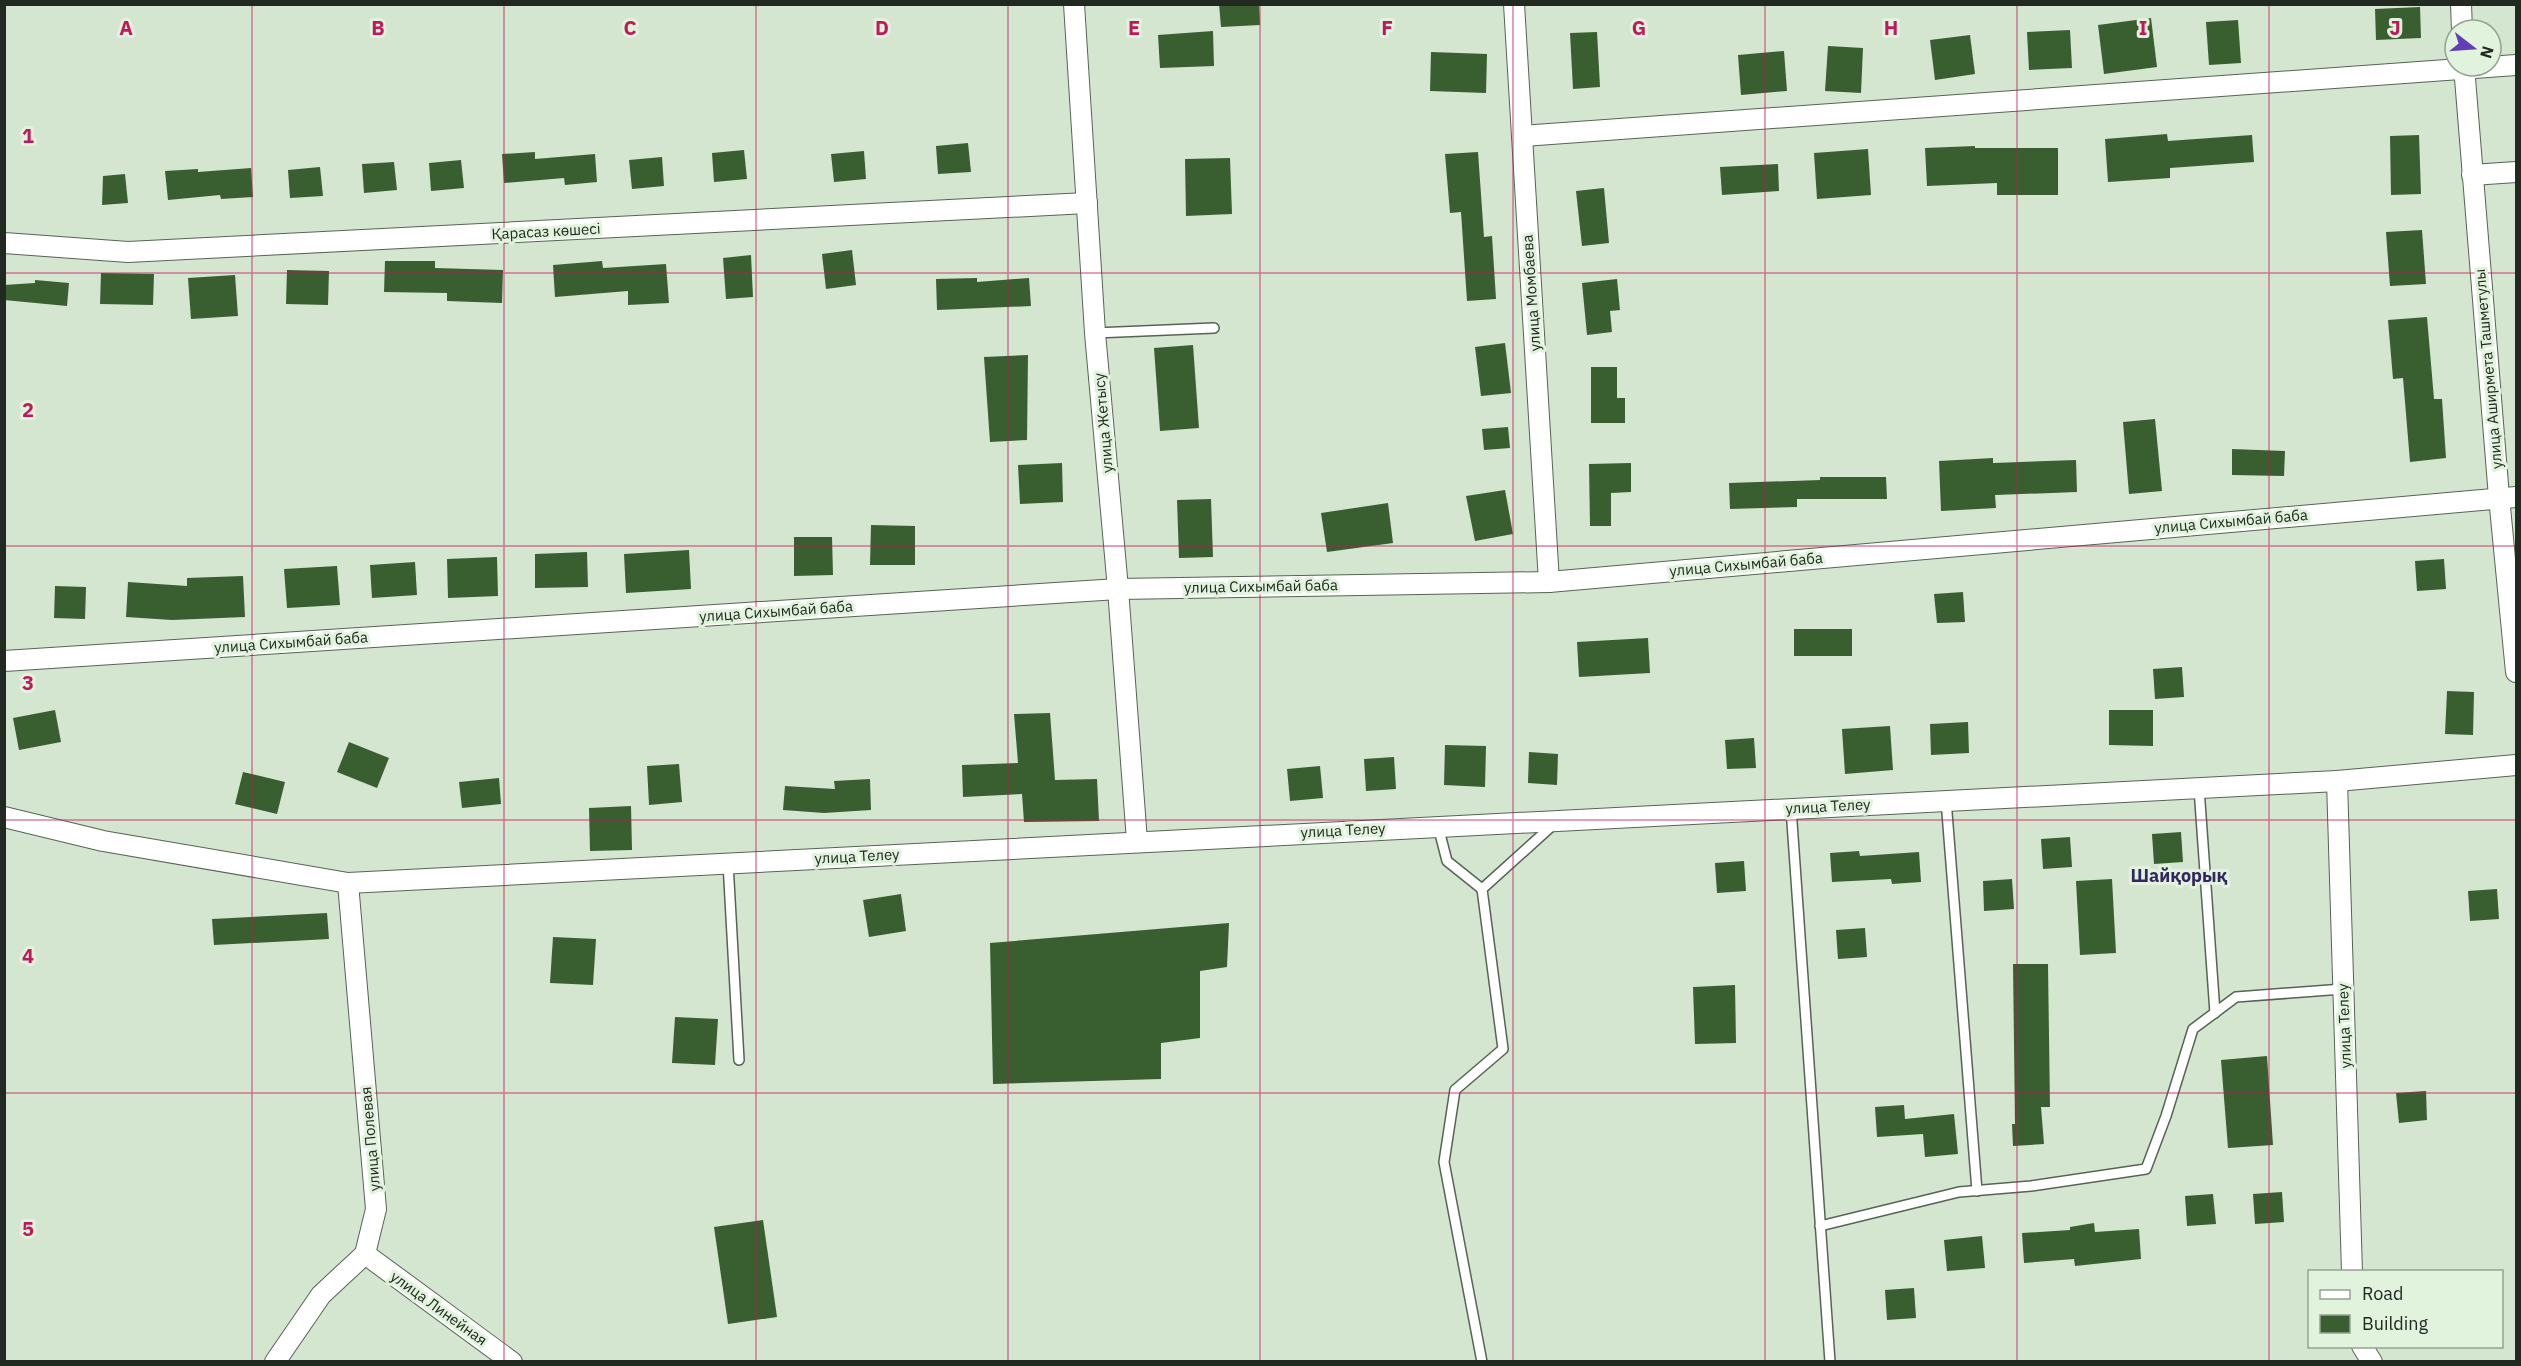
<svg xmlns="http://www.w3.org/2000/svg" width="2521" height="1366" font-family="'IBM Plex Sans',sans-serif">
	<rect width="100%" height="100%" fill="#d4e6d0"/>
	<g fill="#395f31">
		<polygon points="1219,4 1259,4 1260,25 1221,27"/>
		<polygon points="2420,7 2421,38 2376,40 2375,9"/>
		<polygon points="2151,18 2157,67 2104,74 2098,25"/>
		<polygon points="2238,20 2241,63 2209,65 2206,22"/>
		<polygon points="2070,30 2072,68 2029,70 2027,32"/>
		<polygon points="1213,31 1214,66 1160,68 1158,35"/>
		<polygon points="1597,32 1600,87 1573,89 1570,33"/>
		<polygon points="1970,35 1975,74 1935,80 1930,40"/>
		<polygon points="1828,46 1863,48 1861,93 1825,91"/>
		<polygon points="1784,51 1787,91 1741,95 1738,55"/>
		<polygon points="1431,52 1487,54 1486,93 1430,91"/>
		<polygon points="2167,134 2168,141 2252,135 2254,162 2170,168 2170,178 2108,182 2105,139"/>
		<polygon points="2419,135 2421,194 2391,195 2390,136"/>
		<polygon points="968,143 971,172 938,174 936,146"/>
		<polygon points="1975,146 1975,148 2058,148 2058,195 1997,195 1997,183 1927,186 1925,148"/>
		<polygon points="1868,149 1871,195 1817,199 1814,153"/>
		<polygon points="744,150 747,179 714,182 712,153"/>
		<polygon points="864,151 866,179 834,182 831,154"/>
		<polygon points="535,152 535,159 595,154 597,182 565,185 564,178 504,183 502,154"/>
		<polygon points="1478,152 1484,237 1492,236 1496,299 1467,301 1461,212 1450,213 1445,154"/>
		<polygon points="662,157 664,186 632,189 629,160"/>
		<polygon points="1230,158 1232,214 1186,216 1185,159"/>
		<polygon points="461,160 464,188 431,191 429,163"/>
		<polygon points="394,162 397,190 364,193 362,164"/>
		<polygon points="1778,164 1779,191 1722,195 1720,167"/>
		<polygon points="320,167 323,196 290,198 288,170"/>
		<polygon points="251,168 253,197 221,199 220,195 168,200 165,171 198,169 198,172"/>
		<polygon points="125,174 128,203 102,205 103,176"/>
		<polygon points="1604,188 1609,243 1582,246 1576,191"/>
		<polygon points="2422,230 2426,284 2390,286 2386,232"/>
		<polygon points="852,250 856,285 826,289 822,254"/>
		<polygon points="751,255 753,297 726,299 723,258"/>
		<polygon points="385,261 435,261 435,268 503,270 502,303 447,301 447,293 384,292"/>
		<polygon points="602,261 603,268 666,264 669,303 628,305 628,291 555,297 553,265"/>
		<polygon points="287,270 329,271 328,305 286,304"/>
		<polygon points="101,273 154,274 153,305 100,304"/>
		<polygon points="235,275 238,316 191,319 188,278"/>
		<polygon points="977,278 977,282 1029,278 1031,306 937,310 936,279"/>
		<polygon points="1617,279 1620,310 1610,311 1612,332 1587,335 1582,283"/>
		<polygon points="35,280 69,283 67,306 4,300 4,285 35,283"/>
		<polygon points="2427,317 2434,399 2442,399 2446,458 2410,462 2403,378 2393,379 2388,320"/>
		<polygon points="1505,343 1511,393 1481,396 1475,347"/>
		<polygon points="1193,345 1199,428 1160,431 1154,348"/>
		<polygon points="1028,355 1027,440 990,442 984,357"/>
		<polygon points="1591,367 1617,367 1617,398 1625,398 1625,423 1591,423"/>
		<polygon points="2155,419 2162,491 2129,494 2123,422"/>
		<polygon points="1508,427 1510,448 1484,450 1482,429"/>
		<polygon points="2232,449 2285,451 2284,476 2232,475"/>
		<polygon points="1993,458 1993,463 2076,460 2077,492 1995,495 1996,508 1941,511 1939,461"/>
		<polygon points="1062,463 1063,502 1020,504 1018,465"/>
		<polygon points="1631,463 1631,492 1611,493 1611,526 1590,526 1589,464"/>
		<polygon points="1820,477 1886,477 1887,499 1797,499 1797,507 1730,509 1729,483 1820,480"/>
		<polygon points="1505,490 1513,534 1475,541 1466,496"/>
		<polygon points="1211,499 1213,557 1179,558 1177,500"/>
		<polygon points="1388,503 1393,543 1327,552 1321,513"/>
		<polygon points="871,525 915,526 915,565 870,565"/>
		<polygon points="794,537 832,537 833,575 794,576"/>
		<polygon points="689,550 691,589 626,593 624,554"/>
		<polygon points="587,552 588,587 535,588 535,554"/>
		<polygon points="497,557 498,596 448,598 447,559"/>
		<polygon points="2444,559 2446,589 2417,591 2415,561"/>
		<polygon points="415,562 417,595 372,598 370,565"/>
		<polygon points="337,566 340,605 287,608 284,569"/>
		<polygon points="243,576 245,617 172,620 126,617 128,582 187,586 187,578"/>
		<polygon points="55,586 86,587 85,619 54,618"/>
		<polygon points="1963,592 1965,622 1937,623 1934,594"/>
		<rect x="1794" y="629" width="58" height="27"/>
		<polygon points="1648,638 1650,673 1579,677 1577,642"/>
		<polygon points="2182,667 2184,697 2155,699 2153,669"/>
		<polygon points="2447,691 2474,692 2473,735 2445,734"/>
		<polygon points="55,710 61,742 19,750 13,718"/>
		<polygon points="2109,710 2153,710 2153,746 2109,745"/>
		<polygon points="1050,713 1055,780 1097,779 1099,821 1024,822 1022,794 963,797 962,765 1018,763 1014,714"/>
		<polygon points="1968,722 1969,753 1931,755 1930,724"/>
		<polygon points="1890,726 1893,770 1845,774 1842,729"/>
		<polygon points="1754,738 1756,768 1727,769 1725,740"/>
		<polygon points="349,742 389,758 377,788 337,772"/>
		<polygon points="1445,745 1486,746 1485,787 1444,785"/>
		<polygon points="1529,752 1558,754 1557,785 1528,783"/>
		<polygon points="1394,757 1396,789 1366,791 1364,759"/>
		<polygon points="679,764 682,802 649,805 647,766"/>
		<polygon points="1320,766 1323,798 1290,801 1287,769"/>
		<polygon points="243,772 285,782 277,814 235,804"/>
		<polygon points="499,778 501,804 462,808 459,782"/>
		<polygon points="870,779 871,810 824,813 783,810 785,786 835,789 834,781"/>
		<polygon points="631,806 632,850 590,851 589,808"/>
		<polygon points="2181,832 2183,862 2154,864 2152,834"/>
		<polygon points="2070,837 2072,867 2043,869 2041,839"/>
		<polygon points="1859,851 1860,856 1919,852 1921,882 1892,884 1891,879 1832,882 1830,853"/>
		<polygon points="1744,861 1746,891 1717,893 1715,863"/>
		<polygon points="2012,879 2014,909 1984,911 1983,881"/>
		<polygon points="2112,879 2116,953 2080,955 2076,881"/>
		<polygon points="2497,889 2499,919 2470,921 2468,891"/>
		<polygon points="901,894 906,931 869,937 863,900"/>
		<polygon points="327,913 329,939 214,945 212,919"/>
		<polygon points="1229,923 1227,967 1200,971 1200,1038 1161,1043 1161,1079 993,1084 990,943"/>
		<polygon points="1865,928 1867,957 1838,959 1836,930"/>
		<polygon points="553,937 596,939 593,985 550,983"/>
		<polygon points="2013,964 2048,964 2050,1107 2041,1107 2044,1144 2013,1146 2012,1124 2015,1124"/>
		<polygon points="1735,985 1736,1043 1695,1044 1693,987"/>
		<polygon points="675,1017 718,1019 715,1065 672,1063"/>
		<polygon points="2267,1056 2273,1145 2228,1148 2221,1060"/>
		<polygon points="2426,1091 2427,1120 2399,1123 2396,1093"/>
		<polygon points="1904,1105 1905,1119 1954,1114 1958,1154 1925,1157 1923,1134 1877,1137 1875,1107"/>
		<polygon points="2282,1192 2284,1222 2255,1224 2253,1194"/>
		<polygon points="2213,1194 2216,1224 2187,1226 2185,1196"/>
		<polygon points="763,1220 777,1317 728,1324 714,1227"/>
		<polygon points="2094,1223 2095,1232 2139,1229 2141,1259 2075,1266 2074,1259 2024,1263 2022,1233 2070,1230 2070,1227"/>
		<polygon points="1982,1236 1985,1268 1947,1271 1944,1240"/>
		<polygon points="1914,1288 1916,1318 1887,1320 1885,1290"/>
	</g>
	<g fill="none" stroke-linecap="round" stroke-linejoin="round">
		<defs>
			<g id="lane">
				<polyline points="1095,333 1214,328"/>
				<polyline points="2199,788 2215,1013"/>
				<polyline points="1946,800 1977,1191"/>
				<polyline points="1791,808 1830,1362"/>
				<polyline points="1438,826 1447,861 1482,889"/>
				<polyline points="728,863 739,1060"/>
				<polyline points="1820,1226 1959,1192 2031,1186 2146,1169 2166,1116 2193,1029 2236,997 2343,989"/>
				<polyline points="1482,1362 1444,1162 1455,1090 1503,1049 1482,889 1554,824"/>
			</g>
			<g id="street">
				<polyline points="1074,4 1095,333 1118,589 1137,841"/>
				<polyline points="1514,4 1549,582"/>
				<polyline points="2461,4 2462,30"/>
				<polyline points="2464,66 2499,497 2516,672"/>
				<polyline points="1522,136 2516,65"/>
				<polyline points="2472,175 2516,172"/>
				<polyline points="4,243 128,252 1087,203"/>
				<polyline points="4,661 1118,589 1549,582 2516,497"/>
				<polyline points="2337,781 2352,1272"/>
				<polyline points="4,817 103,841 348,883 2337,781 2516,765"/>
				<polyline points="365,1254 512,1362"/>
				<polyline points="2362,1346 2372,1362"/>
				<polyline points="275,1362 321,1295 365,1254 376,1209 348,883"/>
			</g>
		</defs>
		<use href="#lane" stroke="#556552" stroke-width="12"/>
		<use href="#street" stroke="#556552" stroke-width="22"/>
		<use href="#lane" stroke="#fff" stroke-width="9"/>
		<use href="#street" stroke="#fff" stroke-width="20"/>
	</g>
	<path fill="none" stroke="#c2185b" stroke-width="1.5" stroke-opacity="0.55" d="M252,4V1362M504,4V1362M756,4V1362M1008,4V1362M1260,4V1362M1513,4V1362M1765,4V1362M2017,4V1362M2269,4V1362M4,273H2516M4,546H2516M4,820H2516M4,1093H2516"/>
	<g text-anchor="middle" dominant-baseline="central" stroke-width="6" stroke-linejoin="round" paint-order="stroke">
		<g font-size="15" fill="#222921" stroke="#e1f3dd">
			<text transform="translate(546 231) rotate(-3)">Қарасаз көшесі</text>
			<text transform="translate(1531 293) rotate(-94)">улица Момбаева</text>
			<text transform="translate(2488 369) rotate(-95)">улица Аширмета Ташметулы</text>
			<text transform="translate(1103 423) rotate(-95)">улица Жетысу</text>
			<text transform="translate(2231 521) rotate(-5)">улица Сихымбай баба</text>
			<text transform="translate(1746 564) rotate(-5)">улица Сихымбай баба</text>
			<text transform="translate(1261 586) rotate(-1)">улица Сихымбай баба</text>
			<text transform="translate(776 611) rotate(-4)">улица Сихымбай баба</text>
			<text transform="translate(291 642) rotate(-4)">улица Сихымбай баба</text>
			<text transform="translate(1828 806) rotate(-3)">улица Телеу</text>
			<text transform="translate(1343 830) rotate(-3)">улица Телеу</text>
			<text transform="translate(857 856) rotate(-3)">улица Телеу</text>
			<text transform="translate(2344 1026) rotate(-92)">улица Телеу</text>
			<text transform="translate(370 1139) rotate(-95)">улица Полевая</text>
			<text transform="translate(439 1308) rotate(36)">улица Линейная</text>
		</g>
		<g font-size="18" font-weight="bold" fill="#342661" stroke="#e1f3dd">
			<text x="2179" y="875">Шайқорық</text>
		</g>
	</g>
	<g font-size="20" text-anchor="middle" font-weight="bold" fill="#c2185b" stroke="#e1f3dd" stroke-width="6" stroke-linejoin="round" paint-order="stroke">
		<text x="126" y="35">A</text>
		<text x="378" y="35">B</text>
		<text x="630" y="35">C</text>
		<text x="882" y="35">D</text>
		<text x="1134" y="35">E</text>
		<text x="1387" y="35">F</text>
		<text x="1639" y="35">G</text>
		<text x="1891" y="35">H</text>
		<text x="2143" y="35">I</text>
		<text x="2395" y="35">J</text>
		<text x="28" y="143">1</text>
		<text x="28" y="417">2</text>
		<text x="28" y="690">3</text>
		<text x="28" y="963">4</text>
		<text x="28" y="1236">5</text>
	</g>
	<rect width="2521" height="1366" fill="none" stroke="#222921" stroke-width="12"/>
	<rect x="2308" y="1270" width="195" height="78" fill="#e1f3dd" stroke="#95a292" stroke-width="1.5"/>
	<rect x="2320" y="1290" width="30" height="9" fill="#ffffff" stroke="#95a292" stroke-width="1.5"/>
	<text x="2362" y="1300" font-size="18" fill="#222921">Road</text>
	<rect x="2320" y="1315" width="30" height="18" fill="#395f31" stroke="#95a292" stroke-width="1.5"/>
	<text x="2362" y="1330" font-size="18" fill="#222921">Building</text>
	<g transform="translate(2473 48) rotate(107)"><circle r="28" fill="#e1f3dd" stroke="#95a292" stroke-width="1.5"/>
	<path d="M0-4.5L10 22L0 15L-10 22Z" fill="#603fb7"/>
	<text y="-9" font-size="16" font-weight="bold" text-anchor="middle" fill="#222921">N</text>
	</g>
</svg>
